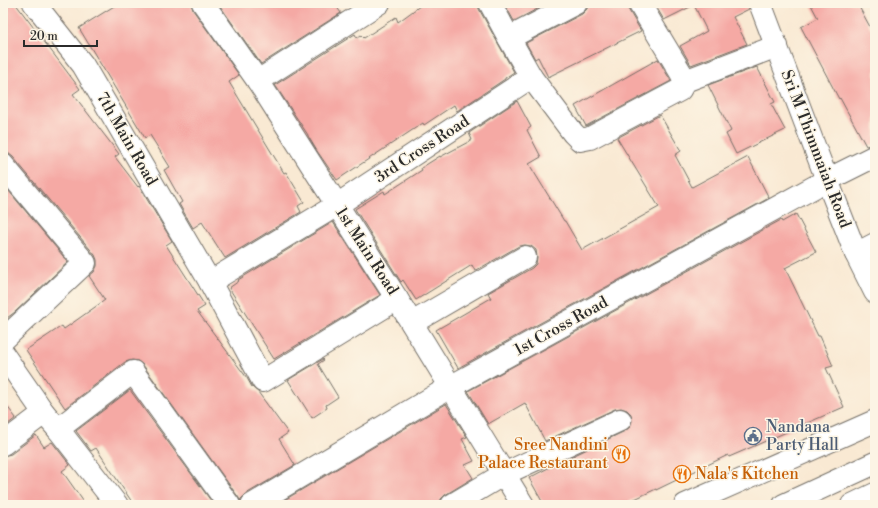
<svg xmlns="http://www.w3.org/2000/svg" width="878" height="508" font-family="'Libre Bodoni',serif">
	<rect width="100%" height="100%" fill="#fcf5e5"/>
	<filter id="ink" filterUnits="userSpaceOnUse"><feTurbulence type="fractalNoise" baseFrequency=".025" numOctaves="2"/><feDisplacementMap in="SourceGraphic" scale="8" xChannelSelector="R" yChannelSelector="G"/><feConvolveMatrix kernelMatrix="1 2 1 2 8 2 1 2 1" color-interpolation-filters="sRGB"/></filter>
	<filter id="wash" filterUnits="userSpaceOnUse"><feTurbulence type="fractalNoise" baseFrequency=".012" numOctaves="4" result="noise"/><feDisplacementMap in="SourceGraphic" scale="16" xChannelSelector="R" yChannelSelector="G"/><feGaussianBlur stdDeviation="0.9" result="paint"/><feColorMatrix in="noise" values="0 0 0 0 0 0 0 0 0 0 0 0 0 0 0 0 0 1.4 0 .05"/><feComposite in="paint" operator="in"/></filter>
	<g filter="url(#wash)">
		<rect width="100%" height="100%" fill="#f9e9d3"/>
		<g id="blocks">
			<g fill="#f5a9a4">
				<polygon points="3,3 15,3 80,89 73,94 119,154 115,157 138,187 139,186 172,241 166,245 205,306 197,311 247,378 252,387 258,392 288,433 279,439 295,465 246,494 241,499 240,501 239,498 143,365 138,361 132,360 125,362 65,408 26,350 62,326 64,329 105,300 89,276 94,272 97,266 97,260 95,255 13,157 8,153 3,153"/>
				<polygon points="119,3 191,3 193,10 239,75 229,82 284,173 286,172 304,202 298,206 301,212 225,258 202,222 193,228 179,204 182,202 164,170 170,167 150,135 145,138 79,28"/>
				<polygon points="218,3 334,3 341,13 261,64"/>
				<polygon points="424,3 478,3 479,9 514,72 505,78 505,79 457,111 454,105 424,125 423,123 337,180 317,151 308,136 308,135 275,85 355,34 357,38 361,35 364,38 396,17 398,22"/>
				<polygon points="504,3 549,3 514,21"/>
				<polygon points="588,3 627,3 628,9 641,31 548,77 538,57 535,59 526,43 582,14 587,9"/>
				<polygon points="654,3 748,3 749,9 733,17 747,44 691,65 680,46 707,31 694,5 664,20"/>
				<polygon points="810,3 857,3 875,36 875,144 866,146 840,98 839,99 801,27 818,18"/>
				<polygon points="658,59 671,81 586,126 575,106"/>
				<polygon points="757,67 775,102 771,104 785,130 736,154 726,134 731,131 708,85"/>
				<polygon points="517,101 531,127 527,130 541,157 529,164 564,221 565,221 582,250 659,207 617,138 660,115 681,151 675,155 692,187 748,157 769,198 458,368 436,330 491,298 488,293 532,268 536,264 537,257 536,250 531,246 525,245 519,246 475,271 472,265 416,300 403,280 401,282 355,209 384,191 385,194 422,170 421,168 440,156 440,157 472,140 469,133"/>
				<polygon points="3,184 68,262 15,312 3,321"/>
				<polygon points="796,214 816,252 785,268 818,336 820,336 833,366 826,368 844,407 729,457 728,455 656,490 656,489 622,505 544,505 529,478 556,464 625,431 630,427 632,421 631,414 627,410 621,408 615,409 545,441 525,403 488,424 468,391 781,220 782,222"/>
				<polygon points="333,222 380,295 274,359 229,288 239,281 238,280"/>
				<polygon points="323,359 324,360 318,364 338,397 326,405 327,408 312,418 288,380"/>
				<polygon points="130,390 214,505 134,505 96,448 91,451 76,431"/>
				<polygon points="3,401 16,418 3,428"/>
				<polygon points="446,404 467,437 462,439 474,461 465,465 473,478 445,495 441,499 440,505 276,505"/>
				<polygon points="36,435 44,447 52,442 70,465 62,471 86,505 3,505 3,456 11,454"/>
			</g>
		</g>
	</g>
	<g filter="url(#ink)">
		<use href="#blocks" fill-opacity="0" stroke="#736e66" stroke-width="1"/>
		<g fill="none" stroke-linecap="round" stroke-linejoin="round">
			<defs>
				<g id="minor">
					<polyline points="34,3 83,65 210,282 263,381 397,299"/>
					<polyline points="203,3 258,81 397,299 523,505"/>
					<polyline points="490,3 509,38"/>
					<polyline points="760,3 827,180 856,254 875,292"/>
					<polyline points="531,77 573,133 580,140 590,138 680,90 685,81 681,73 639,3"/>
					<polyline points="258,81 379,3"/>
					<polyline points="685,81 777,46"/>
					<polyline points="3,165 85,263 3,340"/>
					<polyline points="856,254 875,244"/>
					<polyline points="210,282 337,205 531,77 509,38 576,3"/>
					<polyline points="412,323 525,257"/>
					<polyline points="3,354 44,413 58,429 117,505"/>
					<polyline points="58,429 133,372 229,505"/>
					<polyline points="3,444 44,413"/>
					<polyline points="252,505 450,387 827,180 875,156"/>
					<polyline points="452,505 504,474 620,420"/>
					<polyline points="685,505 875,421"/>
				</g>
				<g id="major">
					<polyline points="784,505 875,463"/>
					<polyline points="852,505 875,494"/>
				</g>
			</defs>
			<use href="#minor" stroke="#736e66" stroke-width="24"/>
			<use href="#major" stroke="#736e66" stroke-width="24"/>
			<use href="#minor" stroke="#fff" stroke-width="22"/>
			<use href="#major" stroke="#fff" stroke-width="22"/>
		</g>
	</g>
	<defs>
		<symbol id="civic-ring" viewBox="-11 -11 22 22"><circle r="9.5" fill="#fcf5e5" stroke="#5c6f8a" stroke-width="1.5"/><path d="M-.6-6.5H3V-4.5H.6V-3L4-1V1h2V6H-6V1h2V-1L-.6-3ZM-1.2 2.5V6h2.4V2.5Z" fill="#5c6f8a"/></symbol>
		<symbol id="restaurant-ring" viewBox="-11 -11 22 22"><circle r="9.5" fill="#fcf5e5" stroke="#e8710a" stroke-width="1.5"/><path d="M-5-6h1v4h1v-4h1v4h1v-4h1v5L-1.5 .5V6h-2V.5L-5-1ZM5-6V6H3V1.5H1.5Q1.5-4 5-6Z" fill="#e8710a"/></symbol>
	</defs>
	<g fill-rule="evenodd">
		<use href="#civic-ring" x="743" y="426" width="20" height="20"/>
		<use href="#restaurant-ring" x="611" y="444" width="20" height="20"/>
		<use href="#restaurant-ring" x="672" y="464" width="20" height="20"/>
	</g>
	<g text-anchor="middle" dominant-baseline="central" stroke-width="3" stroke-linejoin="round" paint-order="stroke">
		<g font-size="16" fill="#2b2b2b" stroke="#fcf5e5">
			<text transform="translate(127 139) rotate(60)">7th Main Road</text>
			<text transform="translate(422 149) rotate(-33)">3rd Cross Road</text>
			<text transform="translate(816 149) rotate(69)">Sri M Thimmaiah Road</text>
			<text transform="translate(367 251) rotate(57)">1st Main Road</text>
			<text transform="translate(561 326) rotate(-29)">1st Cross Road</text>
		</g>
		<g font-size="16" fill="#4e5e75" stroke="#fcf5e5" text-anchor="start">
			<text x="766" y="427">Nandana<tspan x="766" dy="18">Party Hall</tspan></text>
		</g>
		<g font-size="16" fill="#c56008" stroke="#fcf5e5" text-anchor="end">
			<text x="608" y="445">Sree Nandini<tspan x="608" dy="18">Palace Restaurant</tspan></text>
			<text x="695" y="474" text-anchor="start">Nala's Kitchen</text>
		</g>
	</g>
	<rect width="878" height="508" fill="none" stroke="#fcf5e5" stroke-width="16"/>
	<path d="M24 40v6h73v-6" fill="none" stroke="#2b2b2b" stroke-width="2"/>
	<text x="30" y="40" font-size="12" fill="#2b2b2b" stroke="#fcf5e5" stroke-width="3" paint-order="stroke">20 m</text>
</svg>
